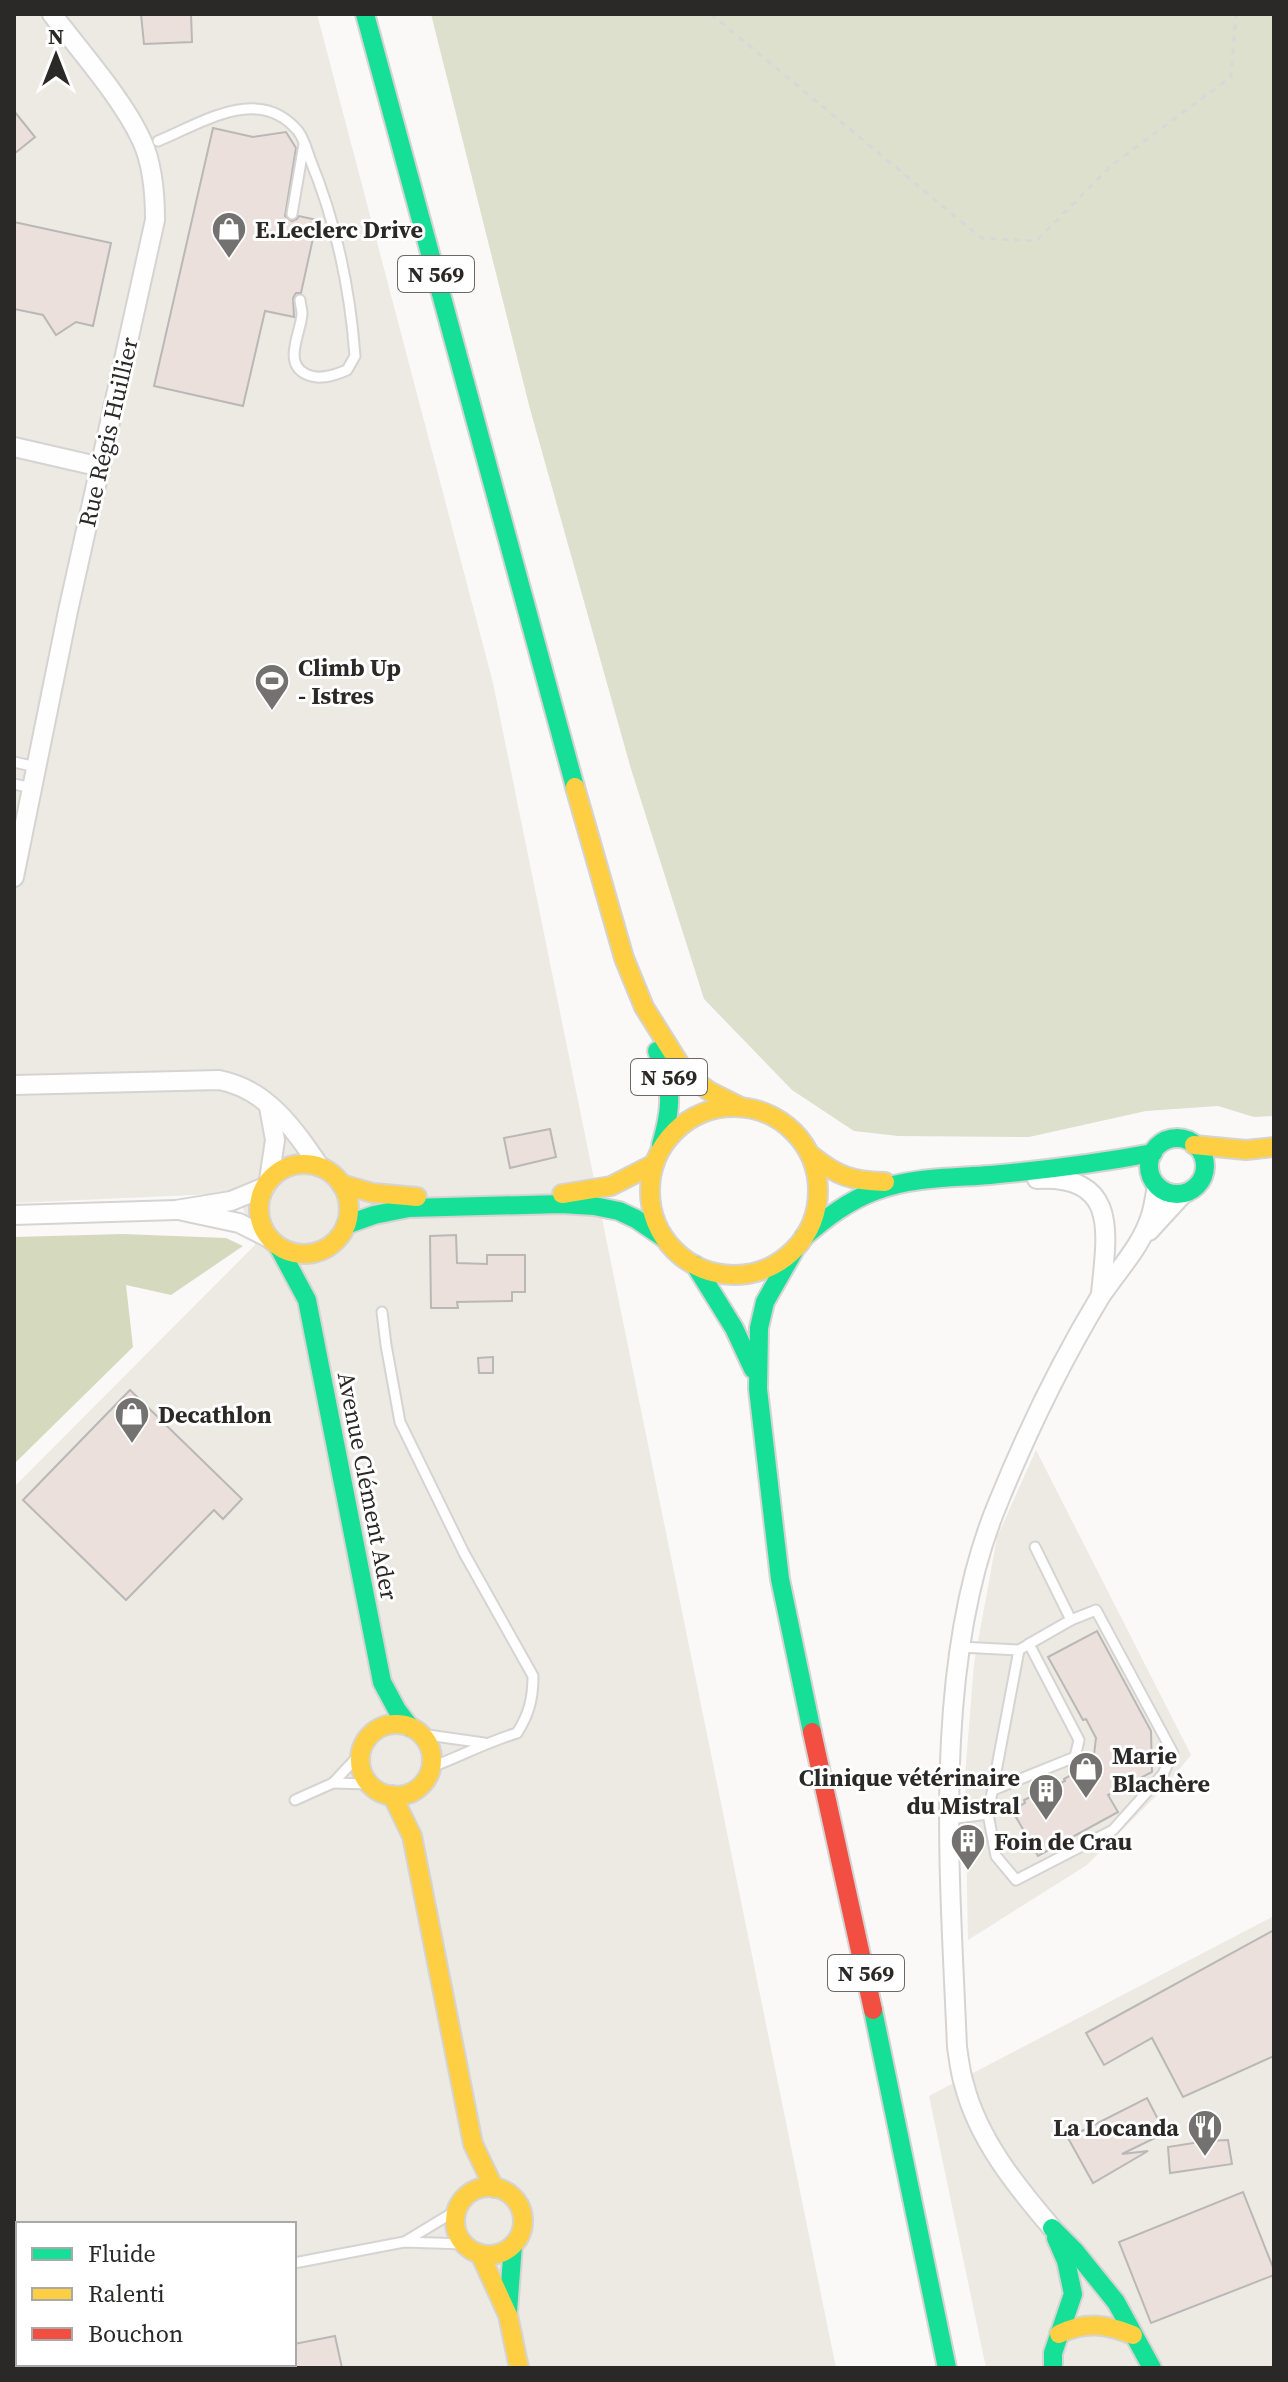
<svg xmlns="http://www.w3.org/2000/svg" width="1288" height="2382" font-family="'Source Serif 4',serif">
	<rect width="100%" height="100%" fill="#faf9f8"/>
	<g fill="#ede9e3" fill-rule="evenodd">
		<path d="M14,14H317L493,683L836,2368H14V1487L255,1245L238,1193L14,1203ZM18,2224H294V2364H18Z"/>
		<polygon points="1036,1450 1191,1755 1163,1789 1087,1865 968,1940 965,1776 974,1664 997,1537"/>
		<polygon points="1274,1916 1274,2368 986,2368 929,2096"/>
	</g>
	<polygon fill="#dde0cc" points="431,14 1274,14 1274,1116 1254,1117 1218,1106 1146,1111 1029,1137 898,1136 854,1131 792,1090 704,999 631,769 530,409"/>
	<polygon fill="#d5dabe" points="123,1234 226,1238 243,1246 171,1295 126,1285 133,1347 14,1464 14,1237"/>
	<g fill="#ebe0db" stroke="#b9b8b7" stroke-width="2">
		<polygon points="141,14 191,14 192,42 144,44"/>
		<polygon points="14,111 35,137 14,154"/>
		<polygon points="213,128 253,137 286,132 296,148 285,216 292,221 297,219 299,216 317,220 301,293 296,293 293,298 294,317 265,311 243,406 154,386"/>
		<polygon points="14,222 111,243 93,326 76,322 56,335 43,315 14,309"/>
		<polygon points="550,1129 556,1157 510,1168 504,1138"/>
		<polygon points="456,1235 457,1263 487,1264 487,1255 525,1255 525,1292 512,1292 512,1301 457,1302 458,1308 431,1308 430,1236"/>
		<polygon points="493,1357 493,1373 479,1373 478,1358"/>
		<polygon points="130,1390 242,1499 223,1519 214,1510 126,1600 23,1500"/>
		<polygon points="1097,1631 1151,1731 1152,1772 1108,1795 1118,1812 1038,1856 1012,1810 1025,1803 1024,1800 1065,1781 1064,1779 1093,1763 1096,1738 1086,1719 1083,1720 1048,1657"/>
		<polygon points="1274,1930 1274,2056 1183,2097 1152,2038 1104,2065 1086,2033"/>
		<polygon points="1147,2098 1165,2133 1122,2154 1148,2151 1093,2183 1068,2138"/>
		<polygon points="1228,2140 1232,2164 1170,2173 1168,2147 1206,2141"/>
		<polygon points="1243,2192 1274,2270 1274,2275 1151,2323 1119,2242"/>
		<polygon points="335,2336 342,2368 294,2368 294,2344"/>
	</g>
	<g fill="none" stroke-linecap="round" stroke-linejoin="round">
		<defs>
			<g id="lane">
				<path d="M158,141C185,130 226,106 256,109C273,110 287,118 298,131C304,139 307,150 310,159C336,222 350,289 355,356L347,370C333,376 317,381 304,373C283,361 302,330 302,313C302,311 300,302 300,300"/>
				<polyline points="292,214 304,144"/>
				<polyline points="14,762 36,767"/>
				<polyline points="14,784 32,788"/>
				<path d="M382,1312L386,1345L400,1422L464,1553L533,1676C533,1699 529,1714 517,1733C487,1742 461,1756 432,1767"/>
				<polyline points="1029,1644 1071,1620 1035,1547"/>
				<polyline points="421,1734 484,1743"/>
				<polyline points="333,1783 370,1784"/>
				<polyline points="993,1790 1075,1757 1079,1740 1029,1644 1019,1650"/>
				<polyline points="295,1800 333,1783 361,1753"/>
				<polyline points="988,1814 996,1856 1016,1880 1113,1830 1163,1774 1173,1753 1096,1610 1071,1620"/>
				<polyline points="950,1819 988,1814 1019,1650 960,1647"/>
				<polyline points="406,2241 457,2210"/>
				<polyline points="294,2263 404,2242 464,2244"/>
				<polyline points="237,2364 238,2368"/>
			</g>
			<g id="street">
				<polyline points="14,447 101,467"/>
				<path d="M14,877L68,611L155,220C155,194 153,165 142,141C123,99 80,51 52,14"/>
				<path d="M14,1085L219,1080C267,1089 294,1129 320,1167"/>
				<polyline points="269,1107 275,1140 269,1180"/>
				<path d="M1037,1179C1119,1175 1107,1233 1101,1293"/>
				<polyline points="183,1211 239,1223 269,1238"/>
				<polyline points="14,1215 176,1210 231,1201 265,1187"/>
				<polyline points="1149,1231 1183,1194"/>
				<path d="M1052,2228C1016,2186 978,2139 964,2084C960,2072 959,2059 957,2047C950,1875 931,1663 998,1503C1026,1434 1062,1360 1100,1297C1117,1271 1142,1246 1151,1215C1154,1206 1155,1196 1157,1186"/>
			</g>
			<g id="fast">
				<polyline points="365,14 575,787"/>
				<path d="M657,1051C673,1088 672,1107 661,1145"/>
				<circle cx="1177" cy="1166" r="28"/>
				<polyline points="346,1225 374,1215 409,1208 561,1204 594,1206 619,1211 636,1219 664,1238"/>
				<path d="M804,1237C826,1218 848,1201 875,1191C911,1177 952,1178 990,1175C1045,1170 1099,1163 1153,1153"/>
				<polyline points="278,1246 307,1300 382,1682 397,1710 410,1727"/>
				<polyline points="794,1251 765,1302 759,1328 758,1389 780,1579 812,1732"/>
				<polyline points="695,1265 734,1328 753,1369"/>
				<polyline points="873,2010 947,2368"/>
				<polyline points="1052,2228 1074,2250 1116,2302 1152,2368"/>
				<polyline points="508,2311 513,2245"/>
				<polyline points="1053,2368 1053,2353 1073,2294 1066,2261 1056,2238"/>
			</g>
			<g id="slow">
				<polyline points="575,787 624,958 644,1007 686,1074 709,1091 739,1106"/>
				<circle cx="734" cy="1191" r="84"/>
				<polyline points="1194,1145 1246,1150 1274,1147"/>
				<path d="M811,1155C837,1176 851,1181 885,1182"/>
				<circle cx="304" cy="1209" r="45"/>
				<polyline points="341,1184 373,1193 417,1197"/>
				<polyline points="562,1194 611,1186 654,1164"/>
				<circle cx="396" cy="1760" r="36"/>
				<polyline points="392,1795 412,1836 473,2144 494,2188"/>
				<circle cx="489" cy="2221" r="34"/>
				<polyline points="480,2254 508,2315 519,2368"/>
				<path d="M1059,2334C1086,2321 1106,2324 1133,2335"/>
			</g>
			<polyline id="jam" points="812,1732 873,2010"/>
		</defs>
		<use href="#lane" stroke="#d5d4d3" stroke-width="13"/>
		<use href="#street" stroke="#d5d4d3" stroke-width="22"/>
		<use href="#fast" stroke="#d5d4d3" stroke-width="22"/>
		<use href="#slow" stroke="#d5d4d3" stroke-width="22"/>
		<use href="#jam" stroke="#d5d4d3" stroke-width="22"/>
		<polyline stroke="#d8d8d8" stroke-width="3" stroke-dasharray="6 6" stroke-linecap="butt" points="711,14 981,238 1036,241 1112,165 1231,77 1236,14"/>
		<use href="#lane" stroke="#fefefe" stroke-width="9"/>
		<use href="#street" stroke="#fefefe" stroke-width="18"/>
		<use href="#fast" stroke="#16e098" stroke-width="18"/>
		<use href="#slow" stroke="#ffcf43" stroke-width="18"/>
		<use href="#jam" stroke="#f24e42" stroke-width="18"/>
	</g>
	<defs>
		<symbol id="shop-pin" viewBox="-11 -11 22 30"><path d="M0 17L-7.5 6A9.5 9.5 0 1 1 7.5 6Z" fill="#737271" stroke="#fff"/><path d="M-5-2.5h2.3a2.7 3.5 0 0 1 5.4 0H5L5.5 6h-11ZM-1.5-2.5h3a1.5 2.3 0 0 0-3 0Z" fill="#fff"/></symbol>
		<symbol id="stadium-pin" viewBox="-11 -11 22 30"><path d="M0 17L-7.5 6A9.5 9.5 0 1 1 7.5 6Z" fill="#737271" stroke="#fff"/><path d="M0-5a6.5 5 0 1 0 0 10a6.5 5 0 1 0 0-10ZM-3.5-1.8h7v3.6h-7Z" fill="#fff"/></symbol>
		<symbol id="building-pin" viewBox="-11 -11 22 30"><path d="M0 17L-7.5 6A9.5 9.5 0 1 1 7.5 6Z" fill="#737271" stroke="#fff"/><path d="M-4-6H4V6H1V3H-1V6H-4ZM-2.5-4.3h1.7v1.8h-1.7ZM.8-4.3h1.7v1.8H.8ZM-2.5-1h1.7V.8h-1.7ZM.8-1h1.7V.8H.8Z" fill="#fff"/></symbol>
		<symbol id="restaurant-pin" viewBox="-11 -11 22 30"><path d="M0 17L-7.5 6A9.5 9.5 0 1 1 7.5 6Z" fill="#737271" stroke="#fff"/><path d="M-5-6h1v4h1v-4h1v4h1v-4h1v5L-1.5 .5V6h-2V.5L-5-1ZM5-6V6H3V1.5H1.5Q1.5-4 5-6Z" fill="#fff"/></symbol>
	</defs>
	<g fill-rule="evenodd">
		<use href="#shop-pin" x="209" y="209" width="40" height="54"/>
		<use href="#stadium-pin" x="252" y="661" width="40" height="54"/>
		<use href="#shop-pin" x="112" y="1394" width="40" height="54"/>
		<use href="#shop-pin" x="1066" y="1749" width="40" height="54"/>
		<use href="#building-pin" x="1026" y="1771" width="40" height="54"/>
		<use href="#building-pin" x="948" y="1821" width="40" height="54"/>
		<use href="#restaurant-pin" x="1185" y="2107" width="40" height="54"/>
	</g>
	<g text-anchor="middle" dominant-baseline="central" stroke-width="6" stroke-linejoin="round" paint-order="stroke">
		<g fill="#fff" stroke="#6a6968" stroke-width="2">
			<rect x="398" y="256" width="76" height="36" rx="6"/>
			<rect x="631" y="1059" width="76" height="36" rx="6"/>
			<rect x="828" y="1955" width="76" height="36" rx="6"/>
		</g>
		<g font-size="22" font-weight="bold" fill="#2a2928">
			<text x="436" y="274">N 569</text>
			<text x="669" y="1077">N 569</text>
			<text x="866" y="1973">N 569</text>
		</g>
		<g font-size="24" font-weight="bold" fill="#2a2928" stroke="#fff" text-anchor="start">
			<text x="255" y="229">E.Leclerc Drive</text>
			<text x="298" y="667">Climb Up<tspan x="298" dy="28">- Istres</tspan></text>
			<text x="158" y="1414">Decathlon</text>
			<text x="1112" y="1755">Marie<tspan x="1112" dy="28">Blachère</tspan></text>
			<text x="1020" y="1777" text-anchor="end">Clinique vétérinaire<tspan x="1020" dy="28">du Mistral</tspan></text>
			<text x="994" y="1841">Foin de Crau</text>
			<text x="1179" y="2127" text-anchor="end">La Locanda</text>
		</g>
		<g font-size="24" fill="#2a2928" stroke="#fff">
			<text transform="translate(108 432) rotate(-77)">Rue Régis Huillier</text>
			<text transform="translate(368 1486) rotate(79)">Avenue Clément Ader</text>
		</g>
	</g>
	<rect width="1288" height="2382" fill="none" stroke="#2a2928" stroke-width="32"/>
	<rect x="16" y="2222" width="280" height="144" fill="#ffffff" stroke="#aaa9a9" stroke-width="2"/>
	<rect x="32" y="2248" width="40" height="12" fill="#16e098" stroke="#aaa9a9" stroke-width="2"/>
	<text x="88" y="2262" font-size="24" fill="#2a2928">Fluide</text>
	<rect x="32" y="2288" width="40" height="12" fill="#ffcf43" stroke="#aaa9a9" stroke-width="2"/>
	<text x="88" y="2302" font-size="24" fill="#2a2928">Ralenti</text>
	<rect x="32" y="2328" width="40" height="12" fill="#f24e42" stroke="#aaa9a9" stroke-width="2"/>
	<text x="88" y="2342" font-size="24" fill="#2a2928">Bouchon</text>
	<g transform="translate(56 56)" stroke="#ffffff" stroke-width="6" paint-order="stroke">
	<path d="M0-6L14 30L0 20L-14 30Z" fill="#2a2928"/>
	<text y="-12" font-size="22" font-weight="bold" text-anchor="middle" fill="#2a2928">N</text>
	</g>
</svg>
